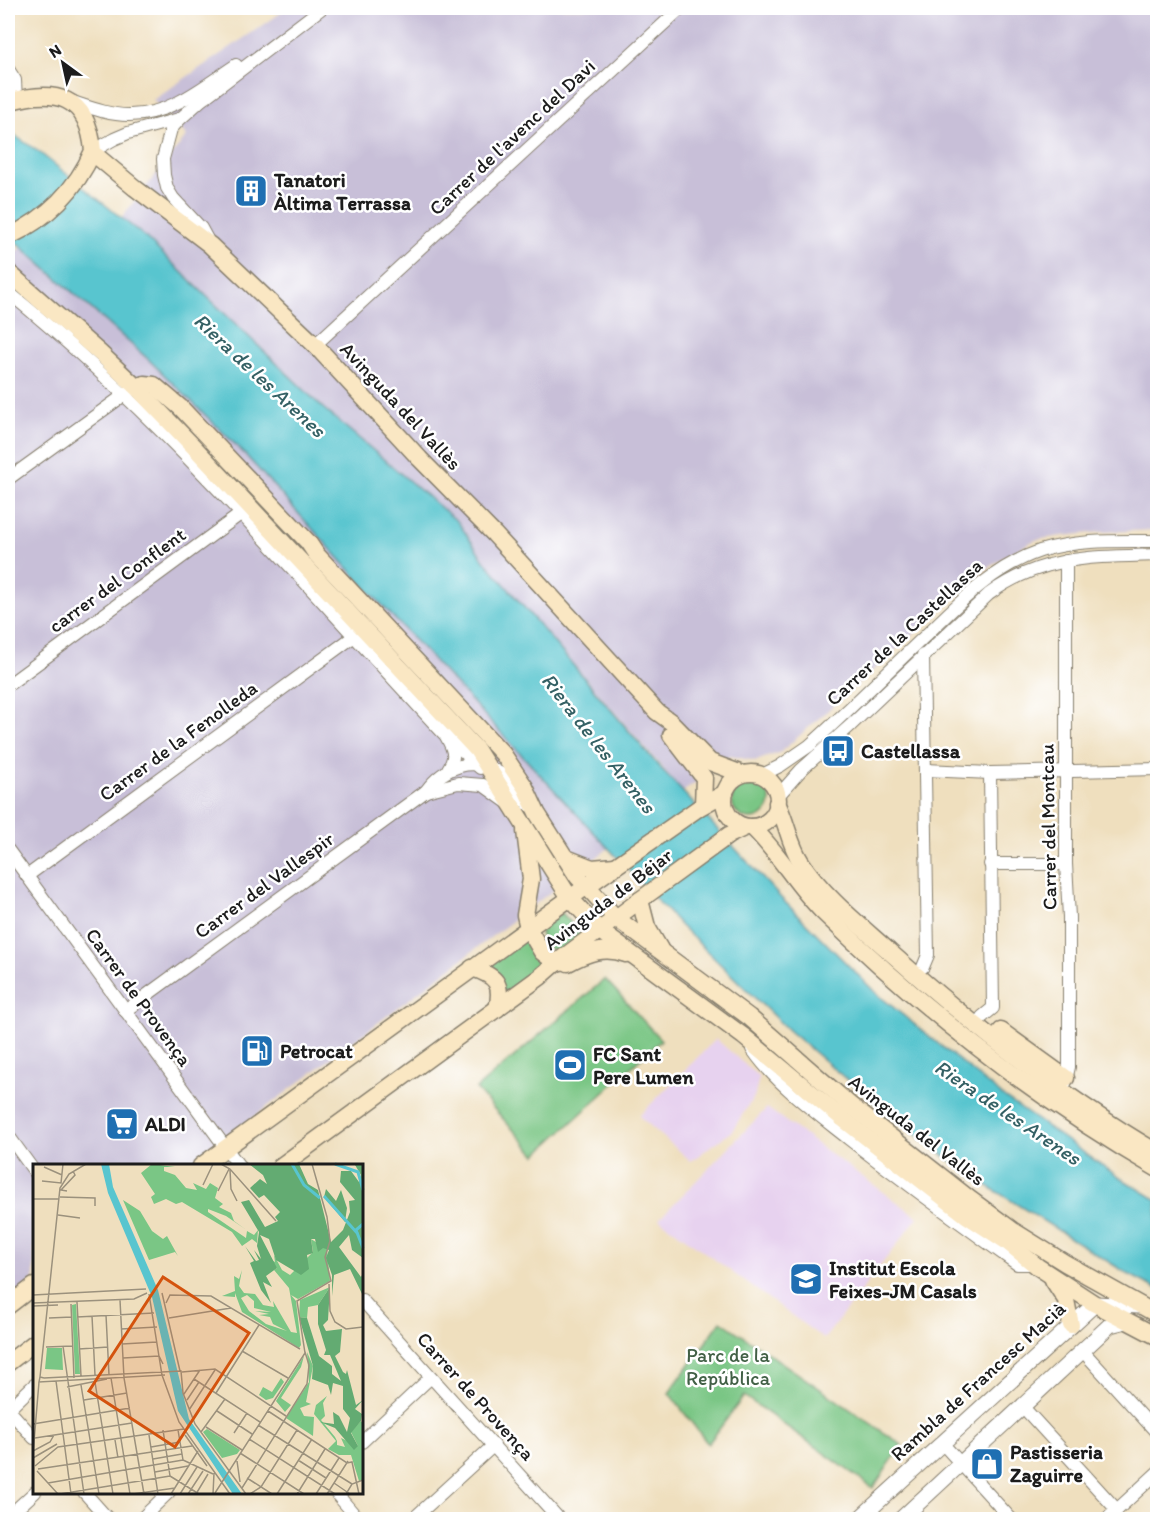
<svg xmlns="http://www.w3.org/2000/svg" width="1165" height="1527" font-family="Itim,sans-serif">
	<rect width="100%" height="100%" fill="#fff"/>
	<filter id="ink" filterUnits="userSpaceOnUse"><feTurbulence type="fractalNoise" baseFrequency=".0167" numOctaves="2"/><feDisplacementMap in="SourceGraphic" scale="12" xChannelSelector="R" yChannelSelector="G"/><feConvolveMatrix kernelMatrix="1 2 1 2 8 2 1 2 1" color-interpolation-filters="sRGB"/></filter>
	<filter id="wash" filterUnits="userSpaceOnUse"><feTurbulence type="fractalNoise" baseFrequency=".008" numOctaves="4" result="noise"/><feDisplacementMap in="SourceGraphic" scale="24" xChannelSelector="R" yChannelSelector="G"/><feGaussianBlur stdDeviation="1.35" result="paint"/><feColorMatrix in="noise" values="0 0 0 0 0 0 0 0 0 0 0 0 0 0 0 0 0 1.4 0 .05"/><feComposite in="paint" operator="in"/></filter>
	<g filter="url(#wash)">
		<rect width="100%" height="100%" fill="#efdfbe"/>
		<g fill="#e7d2ef">
			<polygon points="716,1039 759,1077 755,1095 732,1131 691,1161 639,1116"/>
			<polygon points="767,1108 918,1217 824,1339 659,1219"/>
		</g>
		<g fill="#c8bfd8">
			<polygon points="288,8 1157,8 1157,530 1101,532 1062,536 1035,540 1007,555 988,568 781,752 756,761 730,756 683,792 484,560 458,522 323,408 143,235 121,218 187,136 153,100"/>
			<polygon points="23,246 148,359 240,449 367,589 609,848 190,1165 34,1166 34,1283 8,1304 8,258"/>
		</g>
		<g fill="#7ac685" stroke="#4b7150" stroke-width="1.5">
			<circle cx="751" cy="800" r="19"/>
			<path d="M562,913L582,935C576,939 569,947 563,950C551,955 535,939 543,928C547,922 556,917 562,913Z"/>
			<polygon points="524,939 541,965 505,993 486,965"/>
			<polygon points="605,979 661,1040 536,1155 476,1089"/>
			<polygon points="721,1321 902,1445 873,1488 744,1396 708,1444 669,1393"/>
		</g>
		<polygon fill="#58c5cf" stroke="#3a7076" stroke-width="1.5" points="8,131 39,152 143,235 323,408 458,522 484,560 657,764 782,899 877,994 1004,1097 1119,1177 1157,1200 1157,1289 1128,1274 967,1173 878,1106 789,1031 681,926 367,589 240,449 148,359 8,235"/>
	</g>
	<g filter="url(#ink)">
		<g fill="none" stroke-linecap="round" stroke-linejoin="round">
			<defs>
				<g id="minor">
					<polyline points="8,69 15,80 16,99"/>
					<path d="M73,102C91,108 110,115 128,115C169,116 203,87 236,65"/>
					<polyline points="93,151 114,139 128,133 179,119"/>
					<polyline points="207,239 201,228 173,198 167,188 164,175 163,159 171,129 180,119 200,101 322,8"/>
					<path d="M8,292C169,423 304,584 446,736C453,750 457,755 448,769"/>
					<polyline points="315,345 681,8"/>
					<polyline points="8,479 131,390"/>
					<polyline points="8,685 246,510"/>
					<polyline points="450,738 480,768"/>
					<polyline points="926,770 990,773 1158,769"/>
					<path d="M762,775L780,766L809,746C848,711 886,673 924,637C959,603 993,567 1040,551C1077,539 1119,541 1158,541"/>
					<polyline points="426,791 458,783 483,785 508,803"/>
					<path d="M777,797L801,770L851,725L989,594C1042,555 1094,557 1158,555"/>
					<polyline points="8,850 239,1166"/>
					<polyline points="990,864 1066,864"/>
					<polyline points="27,876 353,637"/>
					<polyline points="923,967 928,955 923,655"/>
					<path d="M125,1011L426,791C444,766 474,755 501,774C512,782 520,796 530,806"/>
					<polyline points="982,1017 993,1008 990,773"/>
					<path d="M752,1049C777,1085 815,1112 849,1139C904,1182 960,1223 1017,1264H1035"/>
					<polyline points="1065,1084 1069,1067 1069,917 1066,864 1066,561"/>
					<polyline points="8,1135 34,1171"/>
					<polyline points="362,1300 560,1520"/>
					<polyline points="1082,1350 1158,1434"/>
					<polyline points="1023,1407 1117,1510"/>
					<polyline points="8,1409 34,1438"/>
					<polyline points="8,1410 34,1385"/>
					<polyline points="362,1442 431,1377"/>
					<polyline points="942,1443 1012,1520"/>
					<polyline points="84,1492 109,1520"/>
					<polyline points="335,1492 359,1520"/>
					<polyline points="8,1517 35,1492"/>
					<polyline points="140,1520 169,1492"/>
					<polyline points="412,1520 494,1445"/>
					<polyline points="1106,1520 1158,1472"/>
				</g>
				<g id="tertiary">
					<polyline points="858,1520 1095,1304 1139,1306"/>
					<polyline points="900,1520 1110,1325 1126,1321"/>
				</g>
				<g id="secondary">
					<path d="M8,102C55,88 88,95 93,151C76,190 46,219 8,237"/>
					<polyline points="93,153 135,188 210,245 315,345 420,459 494,534 657,712 671,722 710,762 742,774"/>
					<polyline points="8,272 101,354 136,387 194,447 477,750 570,898 600,931 743,1036 843,1119 966,1215 1006,1241 1038,1267 1095,1304 1158,1337"/>
					<polyline points="136,387 144,384 154,385 181,408 308,542 316,554 503,754 525,787 537,813 577,876 616,918 749,1017 850,1105 971,1200 1012,1230 1065,1263 1158,1315"/>
					<polyline points="671,735 704,778 703,805"/>
					<circle cx="751" cy="800" r="27"/>
					<path d="M777,803C787,822 789,844 801,862C823,896 861,926 891,953C974,1027 1062,1097 1158,1153"/>
					<path d="M752,827C779,853 796,885 822,911C923,1010 1035,1098 1158,1169"/>
					<polyline points="525,831 531,879 525,915 528,928 542,952 556,963 566,961"/>
					<polyline points="564,857 592,868 615,866"/>
					<polyline points="640,900 647,927 660,949"/>
					<path d="M568,963C587,953 604,946 626,954"/>
					<path d="M472,968C496,976 503,983 497,1009"/>
					<polyline points="1001,1031 1066,1078"/>
					<polyline points="201,1166 570,898 700,807 725,793"/>
					<polyline points="281,1166 540,977 556,963 640,900 729,835 746,827"/>
					<polyline points="1053,1280 1066,1300 1071,1325"/>
					<polyline points="8,1306 34,1286"/>
					<polyline points="8,1363 34,1343"/>
				</g>
			</defs>
			<use href="#minor" stroke="#867e6d" stroke-width="14"/>
			<use href="#tertiary" stroke="#867e6d" stroke-width="17"/>
			<use href="#secondary" stroke="#867e6d" stroke-width="19"/>
			<use href="#minor" stroke="#fff" stroke-width="12"/>
			<use href="#tertiary" stroke="#fff" stroke-width="15"/>
			<use href="#secondary" stroke="#fae7c3" stroke-width="16"/>
		</g>
	</g>
	<defs>
		<symbol id="building-square" viewBox="-11 -11 22 22"><rect x="-9" y="-9" width="18" height="18" rx="4" fill="#1f6fb2" stroke="#fff"/><path d="M-4-6H4V6H1V3H-1V6H-4ZM-2.5-4.3h1.7v1.8h-1.7ZM.8-4.3h1.7v1.8H.8ZM-2.5-1h1.7V.8h-1.7ZM.8-1h1.7V.8H.8Z" fill="#fff"/></symbol>
		<symbol id="bus-square" viewBox="-11 -11 22 22"><rect x="-9" y="-9" width="18" height="18" rx="4" fill="#1f6fb2" stroke="#fff"/><path d="M-5-6H5V4H4V6H2V4H-2V6H-4V4H-5ZM-3.5-4V0h7V-4ZM-3.5 1.2v1.5H-2V1.2ZM2 1.2v1.5H3.5V1.2Z" fill="#fff"/></symbol>
		<symbol id="fuel-square" viewBox="-11 -11 22 22"><rect x="-9" y="-9" width="18" height="18" rx="4" fill="#1f6fb2" stroke="#fff"/><path d="M-5.5-6h7V0h2V4h1.3V-2.5L3-4.5l.8-.8L6-3V5H2.5V1h-1V6h-7ZM-4.2-4.7v3.2H.2V-4.7Z" fill="#fff"/></symbol>
		<symbol id="stadium-square" viewBox="-11 -11 22 22"><rect x="-9" y="-9" width="18" height="18" rx="4" fill="#1f6fb2" stroke="#fff"/><path d="M0-5a6.5 5 0 1 0 0 10a6.5 5 0 1 0 0-10ZM-3.5-1.8h7v3.6h-7Z" fill="#fff"/></symbol>
		<symbol id="supermarket-square" viewBox="-11 -11 22 22"><rect x="-9" y="-9" width="18" height="18" rx="4" fill="#1f6fb2" stroke="#fff"/><path d="M-6-5.5h2.5l.6 2H6L4.5 2H-2.5L-4.4-4H-6ZM-1.5 3.2a1.3 1.3 0 1 0 .1 0ZM3 3.2a1.3 1.3 0 1 0 .1 0Z" fill="#fff"/></symbol>
		<symbol id="school-square" viewBox="-11 -11 22 22"><rect x="-9" y="-9" width="18" height="18" rx="4" fill="#1f6fb2" stroke="#fff"/><path d="M0-5L7-2L0 1L-7-2ZM-4 1L0 2.5L4 1V4Q0 6-4 4Z" fill="#fff"/></symbol>
		<symbol id="shop-square" viewBox="-11 -11 22 22"><rect x="-9" y="-9" width="18" height="18" rx="4" fill="#1f6fb2" stroke="#fff"/><path d="M-5-2.5h2.3a2.7 3.5 0 0 1 5.4 0H5L5.5 6h-11ZM-1.5-2.5h3a1.5 2.3 0 0 0-3 0Z" fill="#fff"/></symbol>
	</defs>
	<g fill-rule="evenodd">
		<use href="#building-square" x="232" y="172" width="38" height="38"/>
		<use href="#bus-square" x="819" y="732" width="38" height="38"/>
		<use href="#fuel-square" x="238" y="1032" width="38" height="38"/>
		<use href="#stadium-square" x="551" y="1046" width="38" height="38"/>
		<use href="#supermarket-square" x="103" y="1105" width="38" height="38"/>
		<use href="#school-square" x="787" y="1260" width="38" height="38"/>
		<use href="#shop-square" x="968" y="1445" width="38" height="38"/>
	</g>
	<g text-anchor="middle" dominant-baseline="central" stroke-width="5" stroke-linejoin="round" paint-order="stroke">
		<g font-size="20" fill="#1c1c1c" stroke="#fff">
			<text transform="translate(512 137) rotate(-43)">Carrer de l'avenc del Davi</text>
			<text transform="translate(401 406) rotate(47)">Avinguda del Vallès</text>
			<text transform="translate(117 580) rotate(-36)">carrer del Conflent</text>
			<text transform="translate(904 632) rotate(-43)">Carrer de la Castellassa</text>
			<text transform="translate(178 741) rotate(-36)">Carrer de la Fenolleda</text>
			<text transform="translate(1048 827) rotate(-91)">Carrer del Montcau</text>
			<text transform="translate(264 885) rotate(-36)">Carrer del Vallespir</text>
			<text transform="translate(608 899) rotate(-37)">Avinguda de Béjar</text>
			<text transform="translate(139 997) rotate(54)">Carrer de Provença</text>
			<text transform="translate(917 1130) rotate(38)">Avinguda del Vallès</text>
			<text transform="translate(978 1381) rotate(-42)">Rambla de Francesc Macià</text>
			<text transform="translate(476 1396) rotate(48)">Carrer de Provença</text>
		</g>
		<g font-size="20" font-weight="bold" fill="#1c1c1c" stroke="#fff" text-anchor="start">
			<text x="274" y="180">Tanatori<tspan x="274" dy="23">Àltima Terrassa</tspan></text>
			<text x="861" y="751">Castellassa</text>
			<text x="280" y="1051">Petrocat</text>
			<text x="593" y="1054">FC Sant<tspan x="593" dy="23">Pere Lumen</tspan></text>
			<text x="145" y="1124">ALDI</text>
			<text x="829" y="1268">Institut Escola<tspan x="829" dy="23">Feixes-JM Casals</tspan></text>
			<text x="1010" y="1452">Pastisseria<tspan x="1010" dy="23">Zaguirre</tspan></text>
		</g>
		<g font-size="20" fill="#426046" stroke="#fff">
			<text x="728" y="1355">Parc de la<tspan x="728" dy="23">República</tspan></text>
		</g>
		<g font-size="21" font-style="italic" fill="#346064" stroke="#fff">
			<text transform="translate(260 375) rotate(43)">Riera de les Arenes</text>
			<text transform="translate(599 743) rotate(52)">Riera de les Arenes</text>
			<text transform="translate(1008 1112) rotate(34)">Riera de les Arenes</text>
		</g>
	</g>
	<g transform="translate(33 1164)">
		<rect width="330" height="330" fill="#efdfbe"/>
		<path d="M119,0L142,3H131V7L142,11L153,24L164,26L160,19L173,25L177,19L185,24L182,34L190,40L186,43L198,49L201,57L212,65L193,52L175,45V48L213,74L214,67L221,71L225,66L224,79L219,75L209,82L199,68L149,38L143,40L133,35L121,40L118,33L122,30L108,9ZM90,36L107,47L119,67L130,75L134,72L145,92L142,88L116,96ZM278,75L294,85L297,117L265,135L258,131L263,137L268,181L266,184L209,148L202,129V133L189,132L202,127L201,112L206,115L209,106L206,122L211,129L222,130L230,141L241,143L240,137L258,168L264,169L256,124L241,106L244,104L239,100L238,96L242,98L241,91L249,106L257,111L280,88ZM214,131L221,137V144L238,148L222,147L236,150L226,151L237,153L240,160L254,167L233,160L216,147L208,134ZM297,123L285,141L275,143L274,154L266,153L267,136ZM43,140L47,210H42L39,141ZM14,184H29L30,206L12,205ZM274,188L280,202L273,238L278,240L267,244L271,252L281,253L280,272L253,254L276,218ZM271,192L268,203L248,234L258,241L252,248L243,237ZM248,214L251,218L240,234L233,236L226,231L230,223L239,228ZM294,232L290,239L292,252L288,256L302,273L304,277V281L312,283L308,274L325,282L318,268L328,257L330,260V316L326,317L318,291H306L295,285L303,277L281,250L283,241ZM174,265L207,286L204,290L189,294L170,268Z" fill="#7ac685" fill-rule="evenodd"/>
		<path d="M216,0H266L275,20L285,26L298,78L310,66L317,48L316,37L322,36L307,18L308,7H318L326,18L328,11L322,1L304,0H330V94L319,86L316,71L306,83L328,113L330,109V132L317,105L301,111L299,132V111L293,94L296,86L290,84L285,88L282,75H278L280,89L274,91L276,105L268,111L243,96L236,75L227,71L244,104L233,112L239,123L230,118L238,139L228,126L217,99L221,97L212,82L223,97L226,96L221,86L228,95L224,82L226,68L208,38L216,36L232,63L245,57L242,53L247,48L231,31L226,34L217,24L227,15L234,20L230,11ZM293,25L303,37L308,26L314,44L312,58L291,33ZM297,123L295,156L290,161L293,167L309,165L307,188L302,192L310,208L313,210L314,206L323,241L330,236L322,245L329,250L328,257L318,269L325,282L321,286L302,264L287,258L301,260L300,248L306,252L314,268L317,254L310,245V222L300,219L298,231L295,221L279,215L280,202L266,153L274,154L286,192L299,202V210L308,217L297,191H291L293,186L285,160V141Z" fill="#63ab72"/>
		<path d="M68,0H76L80,23L125,126L156,255L209,330H200L145,247L119,133L75,29Z" fill="#58c5cf"/>
		<path fill="none" stroke="#58c5cf" stroke-width="3" d="M259,0L271,21L287,34M302,0L325,8L330,26M291,32L325,70M330,60L323,66L330,84"/>
		<path fill="none" stroke="#9b917d" stroke-width="1.5" d="M188,0L197,5L243,57M11,3L29,11M197,6L198,25L204,37M9,17L28,19L30,0M170,21L180,0M34,27L28,26L42,11L40,7M185,27L196,5M27,33L62,34V42M0,35H26M25,51L47,54M296,120L297,147L302,158L313,165L330,163M129,129L147,207M116,130L129,211L146,258L197,330M0,131L113,125M87,136L91,214L111,330M44,138L48,212M0,139L101,135L114,129M133,139L137,131L178,132L267,185M38,140L41,214M0,142L25,141M73,151L76,211M59,152L62,211M44,153L121,149M16,154L39,153M136,154L198,144M88,165L124,163M89,180L124,178M30,182L51,330M13,183L40,182M46,185L75,183M209,187L255,214M90,194L126,192L130,200M149,208L182,205L253,252M7,213L27,24L36,10L53,0M11,214L148,207L150,229L162,260L213,330M11,214L7,213L6,218L132,211M78,214L97,330M161,215L227,258M23,217L38,330M62,218L80,330M48,221L66,330M34,223L74,215M183,229L226,161M151,230L167,206M51,236L94,229M154,236L166,218M156,246L182,206M184,247L219,270M235,247L314,299L319,298L326,330M0,260L97,244M225,261L319,320M173,263L209,286M130,266L137,312M145,266L150,296M168,268L192,235M201,269L214,249M116,271L125,330M152,271L174,302M2,274L99,259M216,275L302,330M82,276L85,294M118,283L147,278M0,287L17,278L21,271M207,289L271,330M0,290L6,218M0,294L24,280M120,295L149,290M150,296L180,310M265,296L293,314M204,297L207,318M2,302L25,283L151,265M5,305L159,282M4,307L25,330M122,308L155,302M137,312L166,330M214,314L239,330M15,319L150,296M301,319L317,330M209,324L274,220L276,201L272,188M182,329L272,189L264,137L298,117L292,93L297,77L294,53L279,0M27,330L137,312M100,330L142,324M138,330L165,287M147,330L164,303M155,330L170,307M163,330L175,310M180,330L181,309M217,330L228,323L264,266M244,330L279,275M264,330L292,285M283,330L306,294M294,330L315,297M313,330L319,320L330,316"/>
		<path fill="#d4530e" fill-opacity="0.15" stroke="#d4530e" stroke-width="3" d="M130,113L216,169L142,283L56,227Z"/>
		<rect width="330" height="330" fill="none" stroke="#1c1c1c" stroke-width="3"/>
	</g>
	<rect width="1165" height="1527" fill="none" stroke="#fff" stroke-width="30"/>
	<g transform="translate(63 63) rotate(327)" stroke="#ffffff" stroke-width="4.5" paint-order="stroke">
	<path d="M0-4.5L10 22L0 15L-10 22Z" fill="#1c1c1c"/>
	<text y="-9" font-size="16" font-weight="bold" text-anchor="middle" fill="#1c1c1c">N</text>
	</g>
</svg>
